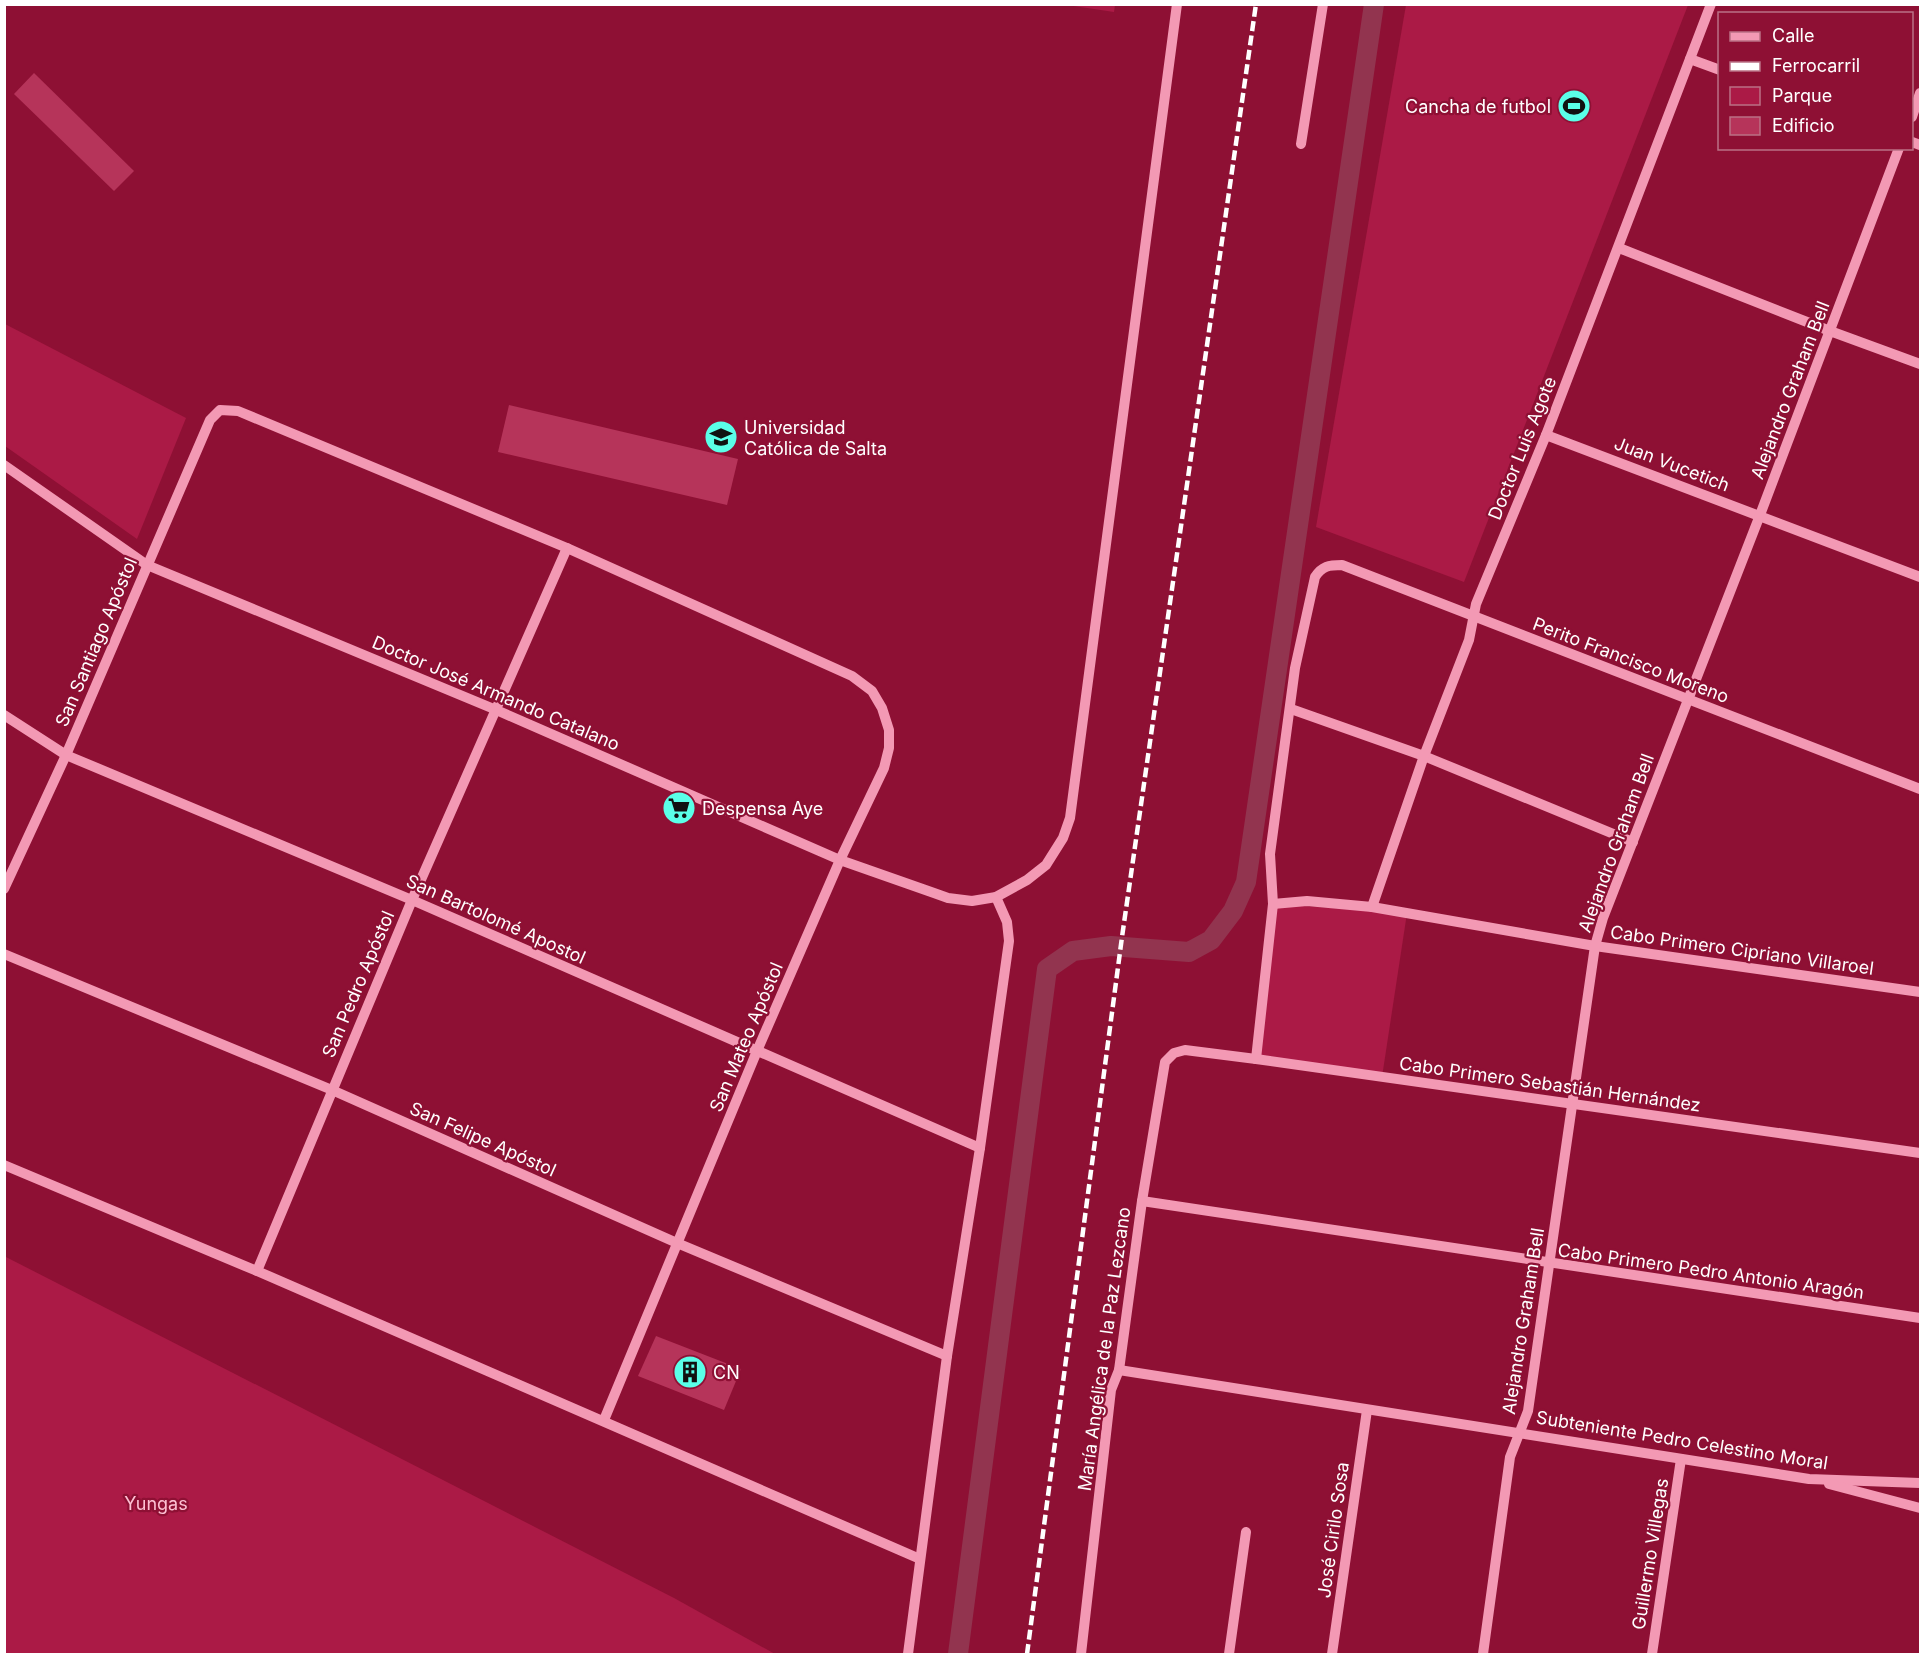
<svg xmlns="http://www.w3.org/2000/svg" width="1925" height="1659" font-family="Inter,sans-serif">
	<rect width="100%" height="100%" fill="#8e1034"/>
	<g fill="#ab1a46">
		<polygon points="1067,5 1115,5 1114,12"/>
		<polygon points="1406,5 1688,5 1464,582 1316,527"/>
		<polygon points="5,324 186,418 137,539 5,446"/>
		<polygon points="1273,904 1407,913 1382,1077 1256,1059"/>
		<polygon points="4,1256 674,1598 775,1654 5,1654"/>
	</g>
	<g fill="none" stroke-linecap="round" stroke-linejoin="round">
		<polyline stroke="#92344f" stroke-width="20" points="958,1654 1047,969 1073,951 1111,946 1189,952 1211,940 1233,911 1246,882 1374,4"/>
	</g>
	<g fill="#b6345a">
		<polygon points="34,73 134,171 114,191 14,94"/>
		<polygon points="509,405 738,459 727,505 498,452"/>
		<polygon points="656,1336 741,1369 724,1410 638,1376"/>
	</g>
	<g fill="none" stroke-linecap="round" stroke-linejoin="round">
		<g stroke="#f399b4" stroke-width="10">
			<polyline points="1690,59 1720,70"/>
			<polyline points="1912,117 1920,93"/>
			<polyline points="1912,142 1920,145"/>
			<polyline points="1301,144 1323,4"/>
			<polyline points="1619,248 1830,331 1920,364"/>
			<polyline points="1546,435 1920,577"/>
			<polyline points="4,465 147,565 494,709 840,860 934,893 948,898 972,901 996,897 1027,880 1046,865 1063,838 1070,818 1177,4"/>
			<polyline points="1291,709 1424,756 1633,842"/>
			<polyline points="4,715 66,755 412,900 980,1148"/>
			<polyline points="4,889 66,755 210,420 220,410 238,411 567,548 852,676 872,691 882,708 889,730 889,748 884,768 840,860 757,1051 604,1420"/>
			<polyline points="1273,904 1307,901 1372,907 1595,946 1920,992"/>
			<polyline points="1372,907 1424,756 1469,640 1476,604 1546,435 1711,4"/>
			<polyline points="4,954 332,1090 677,1243 947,1356"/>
			<path d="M1256,1059L1273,904L1270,854L1295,668L1315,577C1322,566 1329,565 1342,565L1920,789"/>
			<polyline points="4,1165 257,1271 920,1559"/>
			<polyline points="1142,1201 1920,1318"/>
			<polyline points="257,1271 412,900 567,548"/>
			<polyline points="1119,1370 1809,1479 1920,1483"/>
			<polyline points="1829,1484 1920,1508"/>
			<polyline points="908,1654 947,1356 980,1148 1009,941 1007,922 996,897"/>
			<polyline points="1081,1654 1111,1390 1119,1370 1142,1201 1165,1062 1174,1053 1185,1050 1256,1059 1920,1153"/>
			<polyline points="1229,1654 1246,1532"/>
			<polyline points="1332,1654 1367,1410"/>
			<polyline points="1483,1654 1510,1457 1528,1411 1595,946 1603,918 1760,515 1899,148"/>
			<polyline points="1652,1654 1681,1459"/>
		</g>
		<polyline stroke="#fff" stroke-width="4.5" stroke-dasharray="10 4.5" stroke-linecap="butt" points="1027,1654 1122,937 1256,4"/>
	</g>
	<defs>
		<symbol id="stadium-disc" viewBox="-11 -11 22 22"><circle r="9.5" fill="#5affe8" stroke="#8e1034"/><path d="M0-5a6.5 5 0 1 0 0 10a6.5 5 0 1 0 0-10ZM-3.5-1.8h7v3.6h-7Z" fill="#111"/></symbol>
		<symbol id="university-disc" viewBox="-11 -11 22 22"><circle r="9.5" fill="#5affe8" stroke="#8e1034"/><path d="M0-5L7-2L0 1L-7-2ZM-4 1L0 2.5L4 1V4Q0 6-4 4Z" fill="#111"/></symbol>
		<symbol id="supermarket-disc" viewBox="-11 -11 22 22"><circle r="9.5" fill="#5affe8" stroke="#8e1034"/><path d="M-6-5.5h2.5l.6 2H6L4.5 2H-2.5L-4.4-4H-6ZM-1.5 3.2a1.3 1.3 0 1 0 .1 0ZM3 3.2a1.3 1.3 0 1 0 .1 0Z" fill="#111"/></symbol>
		<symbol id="building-disc" viewBox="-11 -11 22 22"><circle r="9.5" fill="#5affe8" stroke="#8e1034"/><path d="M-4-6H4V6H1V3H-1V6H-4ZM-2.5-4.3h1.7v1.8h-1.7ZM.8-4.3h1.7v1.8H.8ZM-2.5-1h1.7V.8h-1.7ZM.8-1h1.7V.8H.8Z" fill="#111"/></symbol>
	</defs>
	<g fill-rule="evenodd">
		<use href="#stadium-disc" x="1555" y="87" width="38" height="38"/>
		<use href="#university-disc" x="702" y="418" width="38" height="38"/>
		<use href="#supermarket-disc" x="660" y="789" width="38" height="38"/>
		<use href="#building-disc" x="671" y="1353" width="38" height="38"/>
	</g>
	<g text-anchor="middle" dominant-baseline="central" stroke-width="4.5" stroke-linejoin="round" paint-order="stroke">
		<g font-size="18" fill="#fff" stroke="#8e1034" text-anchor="start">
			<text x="1551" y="106" text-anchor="end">Cancha de futbol</text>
			<text x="744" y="427">Universidad<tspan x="744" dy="21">Católica de Salta</tspan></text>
			<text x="702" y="808">Despensa Aye</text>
			<text x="713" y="1372">CN</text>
		</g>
		<g font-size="18" fill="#fff" stroke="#8e1034">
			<text transform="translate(1790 390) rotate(-69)">Alejandro Graham Bell</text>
			<text transform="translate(1522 448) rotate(-68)">Doctor Luis Agote</text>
			<text transform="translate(1672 464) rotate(21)">Juan Vucetich</text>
			<text transform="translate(96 642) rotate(-67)">San Santiago Apóstol</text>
			<text transform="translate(1631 660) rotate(21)">Perito Francisco Moreno</text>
			<text transform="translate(496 693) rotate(23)">Doctor José Armando Catalano</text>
			<text transform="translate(1616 843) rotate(-70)">Alejandro Graham Bell</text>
			<text transform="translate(496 919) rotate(24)">San Bartolomé Apostol</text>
			<text transform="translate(1742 950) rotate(8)">Cabo Primero Cipriano Villaroel</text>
			<text transform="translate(358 984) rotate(-67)">San Pedro Apóstol</text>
			<text transform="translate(746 1037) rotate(-67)">San Mateo Apóstol</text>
			<text transform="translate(1550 1084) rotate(8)">Cabo Primero Sebastián Hernández</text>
			<text transform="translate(483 1139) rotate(24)">San Felipe Apóstol</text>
			<text transform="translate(1711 1271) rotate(8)">Cabo Primero Pedro Antonio Aragón</text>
			<text transform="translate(1523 1321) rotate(-81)">Alejandro Graham Bell</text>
			<text transform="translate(1104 1349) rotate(-82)">María Angélica de la Paz Lezcano</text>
			<text transform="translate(1682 1440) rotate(9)">Subteniente Pedro Celestino Moral</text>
			<text transform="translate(1333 1530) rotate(-82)">José Cirilo Sosa</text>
			<text transform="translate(1650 1554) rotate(-81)">Guillermo Villegas</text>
		</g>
		<g font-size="18" fill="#fdc0d3" stroke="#8e1034">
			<text x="156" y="1503">Yungas</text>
		</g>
	</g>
	<rect width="1925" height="1659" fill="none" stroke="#ffffff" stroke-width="12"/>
	<rect x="1718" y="12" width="195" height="138" fill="#8e1034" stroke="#bb7085" stroke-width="1.5"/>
	<rect x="1730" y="32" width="30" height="9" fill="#f399b4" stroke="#bb7085" stroke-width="1.5"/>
	<text x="1772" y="42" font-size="18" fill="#ffffff">Calle</text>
	<rect x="1730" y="62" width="30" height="9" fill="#ffffff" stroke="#bb7085" stroke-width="1.5"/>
	<text x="1772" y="72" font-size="18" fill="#ffffff">Ferrocarril</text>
	<rect x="1730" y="87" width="30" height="18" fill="#ab1a46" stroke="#bb7085" stroke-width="1.5"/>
	<text x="1772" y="102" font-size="18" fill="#ffffff">Parque</text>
	<rect x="1730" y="117" width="30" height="18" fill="#b6345a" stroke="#bb7085" stroke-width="1.5"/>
	<text x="1772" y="132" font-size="18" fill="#ffffff">Edificio</text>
</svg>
